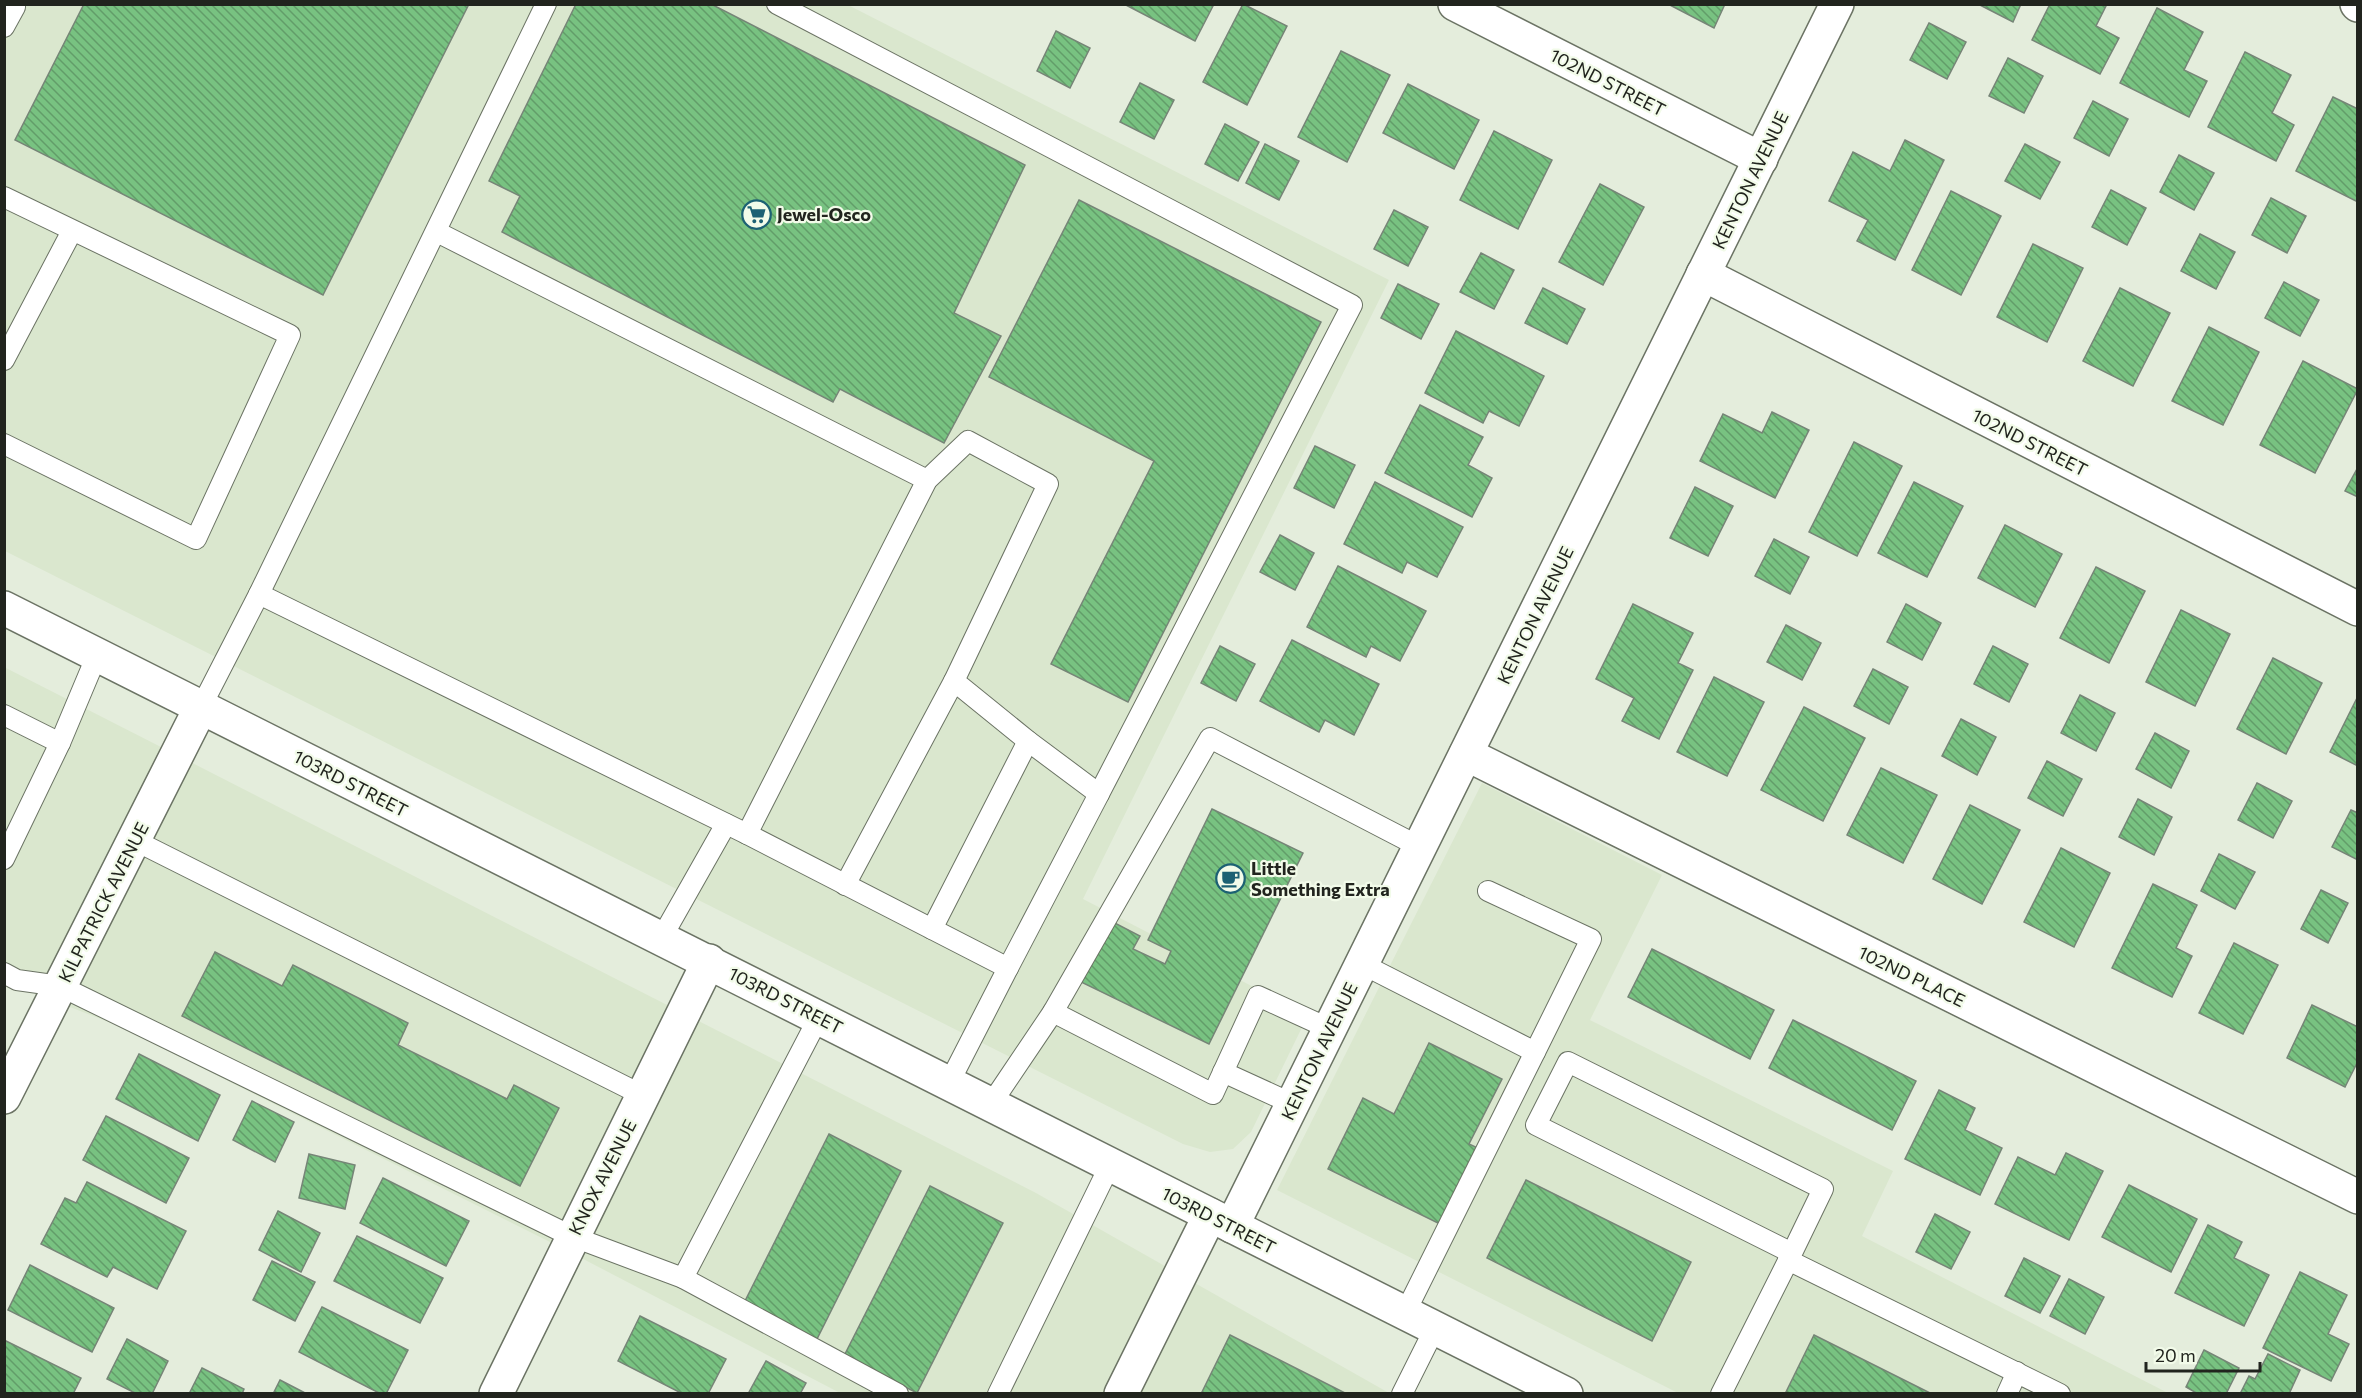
<svg xmlns="http://www.w3.org/2000/svg" width="2362" height="1398" font-family="Commissioner,sans-serif">
	<defs>
		<pattern id="building-back-hatch" width="6" height="6" patternUnits="userSpaceOnUse" patternTransform="scale(1.5)"><rect width="6" height="6" fill="#78c281"/><path d="M-1 5l2 2M0 0l6 6M5-1l2 2" fill="none" stroke="#629d69"/></pattern>
	</defs>
	<rect width="100%" height="100%" fill="#e4eddc"/>
	<g fill="#dae7ce">
		<polygon points="4,5 848,5 1389,280 1083,899 1308,1015 1251,1132 1233,1149 1210,1152 1183,1144 5,551"/>
		<polygon points="4,667 1036,1193 1389,1393 840,1393 566,1250 114,1024 5,982"/>
		<polygon points="1482,783 1662,875 1590,1020 1893,1171 1862,1236 2168,1393 1678,1393 1277,1190"/>
	</g>
	<g fill="url(#building-back-hatch)" stroke="#768577" stroke-width="1.5">
		<polygon points="84,4 469,4 323,295 15,140"/>
		<polygon points="576,4 711,4 1025,165 954,313 1001,336 944,443 840,389 833,402 502,232 520,196 489,181"/>
		<polygon points="1124,4 1214,4 1195,41"/>
		<polygon points="1243,4 1287,26 1247,105 1203,82"/>
		<polygon points="1668,4 1725,4 1714,28"/>
		<polygon points="1978,4 2021,4 2013,22"/>
		<polygon points="2050,4 2107,4 2096,26 2119,38 2100,74 2032,40"/>
		<polygon points="2157,8 2203,32 2184,70 2207,81 2189,117 2120,83"/>
		<polygon points="1929,23 1966,42 1947,79 1910,60"/>
		<polygon points="1056,31 1090,48 1070,88 1037,71"/>
		<polygon points="1341,51 1390,75 1347,162 1298,137"/>
		<polygon points="2245,52 2291,75 2272,113 2294,125 2276,161 2208,127"/>
		<polygon points="2008,58 2043,76 2024,113 1989,96"/>
		<polygon points="1140,83 1174,100 1154,139 1120,122"/>
		<polygon points="1408,84 1479,120 1454,169 1383,133"/>
		<polygon points="2333,97 2358,109 2358,202 2296,171"/>
		<polygon points="2093,101 2128,119 2109,156 2074,138"/>
		<polygon points="1225,124 1259,142 1238,181 1205,164"/>
		<polygon points="1494,131 1552,160 1518,229 1460,200"/>
		<polygon points="1905,140 1944,160 1895,260 1857,241 1868,220 1829,201 1853,152 1890,171"/>
		<polygon points="1265,144 1299,161 1279,200 1246,183"/>
		<polygon points="2025,144 2060,162 2040,199 2005,181"/>
		<polygon points="2179,155 2214,173 2194,210 2160,192"/>
		<polygon points="1600,184 1644,207 1603,285 1559,262"/>
		<polygon points="2111,190 2146,208 2127,245 2092,227"/>
		<polygon points="1951,191 2001,216 1961,295 1912,270"/>
		<polygon points="2271,198 2306,216 2287,253 2252,235"/>
		<polygon points="1079,200 1321,322 1128,702 1051,664 1154,461 989,377"/>
		<polygon points="1394,210 1428,227 1408,266 1374,249"/>
		<polygon points="2200,234 2235,252 2216,289 2181,271"/>
		<polygon points="2033,244 2083,268 2047,342 1997,317"/>
		<polygon points="1481,253 1514,270 1494,309 1460,292"/>
		<polygon points="2284,282 2319,300 2300,336 2265,318"/>
		<polygon points="1398,284 1439,304 1421,339 1381,318"/>
		<polygon points="1543,288 1585,309 1567,344 1525,323"/>
		<polygon points="2120,288 2170,313 2133,386 2083,361"/>
		<polygon points="2209,327 2259,352 2223,425 2172,401"/>
		<polygon points="1456,331 1544,376 1519,426 1489,411 1483,423 1425,393"/>
		<polygon points="2303,361 2358,389 2315,473 2260,445"/>
		<polygon points="1420,405 1483,437 1468,465 1492,478 1472,517 1385,473"/>
		<polygon points="1772,412 1809,430 1775,498 1700,461 1723,414 1762,433"/>
		<polygon points="1854,442 1902,466 1857,556 1809,532"/>
		<polygon points="1315,446 1355,465 1334,508 1294,488"/>
		<polygon points="2358,467 2358,497 2345,491"/>
		<polygon points="1375,482 1463,527 1437,577 1407,562 1402,573 1344,544"/>
		<polygon points="1914,482 1963,506 1927,577 1878,553"/>
		<polygon points="1695,487 1733,506 1708,556 1670,538"/>
		<polygon points="2005,525 2062,554 2035,607 1978,578"/>
		<polygon points="1280,535 1314,553 1295,590 1260,572"/>
		<polygon points="1774,539 1809,557 1790,594 1755,576"/>
		<polygon points="1338,566 1426,611 1400,661 1371,646 1366,657 1307,627"/>
		<polygon points="2096,567 2145,591 2109,663 2060,638"/>
		<polygon points="1633,604 1693,633 1678,663 1693,670 1659,739 1622,721 1634,698 1596,679"/>
		<polygon points="1906,604 1941,623 1922,660 1887,642"/>
		<polygon points="2181,610 2230,634 2195,706 2146,682"/>
		<polygon points="1786,625 1821,643 1802,680 1767,662"/>
		<polygon points="1292,640 1379,684 1354,735 1325,720 1319,732 1260,701"/>
		<polygon points="1220,646 1255,664 1236,701 1201,683"/>
		<polygon points="1993,646 2028,664 2009,702 1974,684"/>
		<polygon points="2273,658 2322,683 2286,754 2237,729"/>
		<polygon points="1873,669 1908,687 1889,724 1854,706"/>
		<polygon points="1714,677 1764,702 1727,776 1677,752"/>
		<polygon points="2080,695 2115,713 2096,751 2061,733"/>
		<polygon points="2357,698 2358,698 2358,766 2330,752"/>
		<polygon points="1804,707 1865,738 1823,821 1761,790"/>
		<polygon points="1961,719 1996,737 1977,775 1942,756"/>
		<polygon points="2155,733 2189,751 2171,788 2136,769"/>
		<polygon points="2047,761 2082,779 2063,816 2028,798"/>
		<polygon points="1881,768 1937,795 1903,863 1847,835"/>
		<polygon points="2257,783 2292,801 2273,838 2238,820"/>
		<polygon points="2138,799 2172,817 2154,855 2119,837"/>
		<polygon points="1970,805 2020,830 1982,904 1933,879"/>
		<polygon points="1212,809 1303,853 1209,1044 1081,982 1111,921 1140,936 1133,949 1165,964 1171,951 1148,940"/>
		<polygon points="2351,810 2358,813 2358,860 2332,847"/>
		<polygon points="2061,848 2110,873 2074,947 2024,922"/>
		<polygon points="2219,854 2255,872 2235,909 2201,891"/>
		<polygon points="2153,884 2197,905 2176,948 2192,956 2172,997 2112,968"/>
		<polygon points="2321,890 2348,903 2328,943 2301,929"/>
		<polygon points="2234,943 2278,965 2243,1034 2199,1013"/>
		<polygon points="1652,949 1774,1010 1750,1059 1628,997"/>
		<polygon points="215,952 282,986 293,965 408,1023 398,1045 507,1099 514,1085 559,1108 520,1186 182,1016"/>
		<polygon points="2312,1005 2358,1027 2358,1061 2345,1087 2287,1058"/>
		<polygon points="1793,1020 1916,1081 1892,1130 1769,1068"/>
		<polygon points="1429,1043 1502,1079 1469,1144 1482,1150 1444,1226 1328,1169 1363,1098 1394,1114"/>
		<polygon points="139,1054 220,1095 198,1141 116,1099"/>
		<polygon points="1939,1090 1975,1108 1965,1130 2002,1148 1980,1195 1905,1159"/>
		<polygon points="252,1101 294,1122 275,1162 233,1140"/>
		<polygon points="106,1116 189,1158 166,1203 83,1160"/>
		<polygon points="829,1134 901,1171 816,1341 743,1305"/>
		<polygon points="2066,1153 2103,1171 2069,1240 1995,1204 2018,1157 2055,1175"/>
		<polygon points="309,1154 355,1165 345,1209 299,1198"/>
		<polygon points="383,1178 469,1221 446,1266 360,1223"/>
		<polygon points="1526,1180 1691,1262 1652,1341 1487,1258"/>
		<polygon points="87,1182 186,1231 157,1289 113,1267 107,1277 41,1244 65,1198 76,1203"/>
		<polygon points="2129,1185 2197,1219 2171,1272 2102,1237"/>
		<polygon points="930,1186 1003,1223 917,1393 844,1356"/>
		<polygon points="278,1211 320,1233 301,1272 259,1250"/>
		<polygon points="1935,1214 1970,1232 1951,1269 1916,1252"/>
		<polygon points="2208,1225 2242,1242 2234,1258 2269,1275 2244,1326 2175,1293"/>
		<polygon points="357,1236 443,1278 420,1323 334,1281"/>
		<polygon points="2024,1258 2060,1276 2040,1313 2005,1296"/>
		<polygon points="272,1261 315,1282 295,1321 253,1300"/>
		<polygon points="30,1265 114,1308 92,1352 8,1310"/>
		<polygon points="2300,1272 2347,1295 2328,1334 2349,1344 2331,1381 2263,1348"/>
		<polygon points="2069,1279 2104,1297 2085,1334 2050,1316"/>
		<polygon points="322,1307 408,1350 386,1394 381,1394 299,1352"/>
		<polygon points="640,1316 726,1359 708,1394 683,1394 618,1361"/>
		<polygon points="1230,1335 1345,1393 1345,1394 1201,1394"/>
		<polygon points="1814,1335 1932,1394 1785,1394"/>
		<polygon points="127,1339 168,1361 152,1394 137,1394 107,1379"/>
		<polygon points="4,1340 81,1378 73,1394 4,1394"/>
		<polygon points="2204,1350 2239,1368 2226,1394 2198,1394 2186,1387"/>
		<polygon points="2268,1354 2300,1370 2289,1394 2240,1394 2249,1376 2255,1379"/>
		<polygon points="766,1361 806,1383 800,1394 748,1394"/>
		<polygon points="202,1368 244,1389 242,1394 189,1394"/>
		<polygon points="280,1380 307,1394 273,1394"/>
	</g>
	<g fill="none" stroke-linecap="round" stroke-linejoin="round">
		<defs>
			<g id="lane">
				<polyline points="777,4 1352,305 1099,794"/>
				<polyline points="4,27 15,7 10,4"/>
				<polyline points="4,197 290,335 196,539 4,444"/>
				<polyline points="437,232 927,480"/>
				<polyline points="4,360 72,231"/>
				<polyline points="259,594 747,834 1008,968 949,1083"/>
				<polyline points="201,707 259,594 546,4"/>
				<polyline points="4,715 60,743"/>
				<polyline points="747,834 927,480 968,441 1048,484 954,681 1028,741 1099,794 1008,968"/>
				<polyline points="134,840 642,1095"/>
				<polyline points="4,859 60,743 97,655"/>
				<polyline points="845,885 954,681"/>
				<polyline points="932,929 1028,741"/>
				<polyline points="662,937 726,824"/>
				<polyline points="1362,964 1535,1052 1591,939 1488,891"/>
				<polyline points="4,973 17,980 60,986 571,1236 683,1278"/>
				<polyline points="1053,1012 1213,1094 1258,996 1330,1029"/>
				<polyline points="819,1017 683,1278 898,1394"/>
				<polyline points="1223,1072 1293,1104"/>
				<polyline points="991,1104 1053,1012 1210,738 1420,847"/>
				<polyline points="1788,1260 2060,1394"/>
				<polyline points="1405,1313 1535,1052"/>
				<polyline points="998,1394 1110,1165"/>
				<polyline points="1402,1394 1435,1328"/>
				<polyline points="1721,1394 1792,1253 1536,1125 1568,1062 1823,1189 1792,1253"/>
				<polyline points="2007,1394 2017,1372"/>
			</g>
			<g id="street">
				<polyline points="1455,4 1761,159"/>
				<polyline points="2357,4 2358,5"/>
				<polyline points="1703,274 2358,609"/>
				<polyline points="1466,754 2358,1197"/>
				<polyline points="4,1097 201,707"/>
				<polyline points="1232,1226 1837,4"/>
				<polyline points="496,1394 709,961"/>
				<polyline points="1121,1394 1210,1215"/>
			</g>
			<polyline id="secondary" points="4,608 1566,1394"/>
		</defs>
		<use href="#lane" stroke="#6b7364" stroke-width="22"/>
		<use href="#street" stroke="#6b7364" stroke-width="36"/>
		<use href="#secondary" stroke="#6b7364" stroke-width="36"/>
		<use href="#lane" stroke="#fff" stroke-width="20"/>
		<use href="#street" stroke="#fff" stroke-width="33"/>
		<use href="#secondary" stroke="#fff" stroke-width="33"/>
	</g>
	<defs>
		<symbol id="supermarket-ring" viewBox="-11 -11 22 22"><circle r="9.5" fill="#f2fbe9" stroke="#1c6173" stroke-width="1.5"/><path d="M-6-5.5h2.5l.6 2H6L4.5 2H-2.5L-4.4-4H-6ZM-1.5 3.2a1.3 1.3 0 1 0 .1 0ZM3 3.2a1.3 1.3 0 1 0 .1 0Z" fill="#1c6173"/></symbol>
		<symbol id="cafe-ring" viewBox="-11 -11 22 22"><circle r="9.5" fill="#f2fbe9" stroke="#1c6173" stroke-width="1.5"/><path d="M-5.5-4.5H6V0H3Q3 3.5 0 3.5H-2.5Q-5.5 3.5-5.5 0ZM3-3.2v2h1.7v-2ZM-6 4.5H4V6H-6Z" fill="#1c6173"/></symbol>
	</defs>
	<g fill-rule="evenodd">
		<use href="#supermarket-ring" x="740" y="198" width="33" height="33"/>
		<use href="#cafe-ring" x="1214" y="862" width="33" height="33"/>
	</g>
	<g text-anchor="middle" dominant-baseline="central" stroke-width="4.5" stroke-linejoin="round" paint-order="stroke">
		<g font-size="18" fill="#21241e" stroke="#f2fbe9">
			<text transform="translate(1608 82) rotate(27)">102ND STREET</text>
			<text transform="translate(1750 180) rotate(-64)">KENTON AVENUE</text>
			<text transform="translate(2030 442) rotate(27)">102ND STREET</text>
			<text transform="translate(1535 615) rotate(-64)">KENTON AVENUE</text>
			<text transform="translate(351 783) rotate(27)">103RD STREET</text>
			<text transform="translate(103 902) rotate(-63)">KILPATRICK AVENUE</text>
			<text transform="translate(1912 976) rotate(26)">102ND PLACE</text>
			<text transform="translate(786 1000) rotate(27)">103RD STREET</text>
			<text transform="translate(1319 1051) rotate(-64)">KENTON AVENUE</text>
			<text transform="translate(602 1177) rotate(-63)">KNOX AVENUE</text>
			<text transform="translate(1219 1220) rotate(27)">103RD STREET</text>
		</g>
		<g font-size="18" font-weight="bold" fill="#21241e" stroke="#f2fbe9" text-anchor="start">
			<text x="777" y="214">Jewel-Osco</text>
			<text x="1251" y="868">Little<tspan x="1251" dy="21">Something Extra</tspan></text>
		</g>
	</g>
	<rect width="2362" height="1398" fill="none" stroke="#21241e" stroke-width="12"/>
	<path d="M2146 1362v9h114v-9" fill="none" stroke="#21241e" stroke-width="3"/>
	<text x="2155" y="1362" font-size="18" fill="#21241e" stroke="#f2fbe9" stroke-width="4.5" paint-order="stroke">20 m</text>
</svg>
